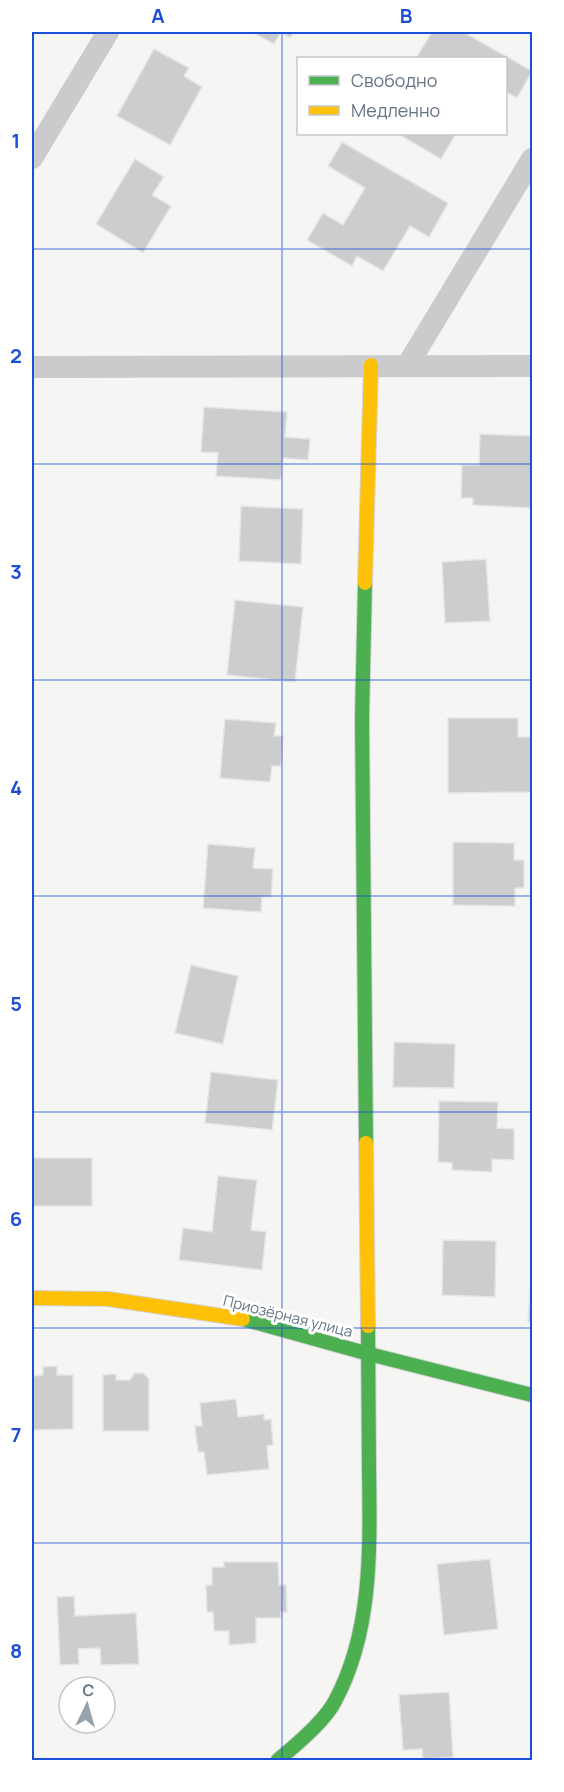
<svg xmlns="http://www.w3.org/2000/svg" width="564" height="1792" font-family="Manrope,sans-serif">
	<rect width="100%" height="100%" fill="#f5f6f4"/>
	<g fill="#cccece" stroke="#e4e5e4" stroke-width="1.5">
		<polygon points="252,32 294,32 290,38 281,32 274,44"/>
		<polygon points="432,32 463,32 532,71 517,98 506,92 506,58 416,58"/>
		<polygon points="154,49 189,68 184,76 202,87 170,145 117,116"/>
		<polygon points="398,134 456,134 441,159"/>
		<polygon points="342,142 448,203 429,237 410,226 383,271 357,256 352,266 307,240 323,213 343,225 365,188 328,166"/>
		<polygon points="135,159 164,177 152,195 171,206 143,253 96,224"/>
		<polygon points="204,407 287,412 285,437 310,439 308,460 283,458 281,480 216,476 218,453 201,452"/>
		<polygon points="480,434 532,436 532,508 473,505 473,498 461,498 462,465 479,465"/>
		<polygon points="241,506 303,509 301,564 239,561"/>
		<polygon points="486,559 490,621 445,623 442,562"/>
		<polygon points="235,600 303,607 295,682 227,675"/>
		<polygon points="448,718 518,718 518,737 532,737 532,792 448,793"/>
		<polygon points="225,719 276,723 274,736 283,736 281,766 272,766 270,782 220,778"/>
		<polygon points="453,842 514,843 514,860 524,860 524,888 515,888 515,906 453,905"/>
		<polygon points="208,844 255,848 253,868 273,869 271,897 262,897 261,912 203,908"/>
		<polygon points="191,965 238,976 223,1044 175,1033"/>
		<polygon points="394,1042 455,1044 454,1088 393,1087"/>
		<polygon points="211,1072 278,1080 272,1130 205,1123"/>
		<polygon points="439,1101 498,1102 497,1128 514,1129 514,1160 492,1159 492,1172 452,1170 452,1163 438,1162"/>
		<rect x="32" y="1158" width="60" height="48"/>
		<polygon points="218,1176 257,1180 251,1230 266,1232 262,1270 179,1260 183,1228 212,1232"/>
		<polygon points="443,1240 496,1241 495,1297 442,1295"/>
		<polygon points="532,1262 532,1322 528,1322"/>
		<polygon points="57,1366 57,1375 73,1375 73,1429 32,1430 32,1376 43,1375 43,1367"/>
		<polygon points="135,1373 143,1373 149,1379 149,1431 103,1431 103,1375 116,1374 116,1380 130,1380"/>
		<polygon points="236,1399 238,1417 264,1414 264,1420 271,1419 273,1445 267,1446 269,1469 207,1475 204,1452 198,1452 195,1426 202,1426 200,1403"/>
		<polygon points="490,1559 498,1629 444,1635 437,1564"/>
		<polygon points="224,1562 278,1562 279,1585 286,1585 287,1612 281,1612 281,1618 256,1618 256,1643 229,1645 229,1631 214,1631 213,1612 207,1612 206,1585 212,1585 212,1567 224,1567"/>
		<polygon points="74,1596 75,1616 136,1613 139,1664 101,1665 100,1648 78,1649 79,1664 60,1665 57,1597"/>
		<polygon points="449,1692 453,1757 423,1759 422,1749 403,1750 399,1695"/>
	</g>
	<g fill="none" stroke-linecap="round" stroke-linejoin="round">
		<defs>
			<g id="fast">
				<polyline points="365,583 362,718 366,1143"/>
				<polyline points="243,1319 369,1354 532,1395"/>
				<path d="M278,1760C295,1746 325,1721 335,1701C373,1631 370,1546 369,1468C369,1421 368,1374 368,1326"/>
			</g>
			<g id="slow">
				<polyline points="365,583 371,365"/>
				<polyline points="366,1143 368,1326"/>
				<polyline points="32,1298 108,1299 243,1319"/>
			</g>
		</defs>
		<use href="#fast" stroke="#d2d3d4" stroke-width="16"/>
		<use href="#slow" stroke="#d2d3d4" stroke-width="16"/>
		<g stroke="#cacbcc" stroke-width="22">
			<polyline points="32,158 108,32"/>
			<polyline points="407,366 532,159"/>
			<polyline points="32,367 532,366"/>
		</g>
		<use href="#fast" stroke="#4caf50" stroke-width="14"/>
		<use href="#slow" stroke="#ffc107" stroke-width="14"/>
	</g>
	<path fill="none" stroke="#1d4ed8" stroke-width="1.5" stroke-opacity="0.55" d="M282,32V1760M32,249H532M32,464H532M32,680H532M32,896H532M32,1112H532M32,1328H532M32,1543H532"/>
	<g text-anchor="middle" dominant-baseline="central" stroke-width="6" stroke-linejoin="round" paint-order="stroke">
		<g font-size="15" fill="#667584" stroke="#fff">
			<text transform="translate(288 1316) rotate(14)">Приозёрная улица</text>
		</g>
	</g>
	<rect width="564" height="1792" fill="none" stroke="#ffffff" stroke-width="66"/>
	<rect x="297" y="57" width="210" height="78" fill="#ffffff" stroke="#c2c8ce" stroke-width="1.5"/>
	<rect x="309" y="76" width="30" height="9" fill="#4caf50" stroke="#c2c8ce" stroke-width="1.5"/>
	<text x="351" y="87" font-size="18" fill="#667584">Свободно</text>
	<rect x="309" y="106" width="30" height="9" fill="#ffc107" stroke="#c2c8ce" stroke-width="1.5"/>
	<text x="351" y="117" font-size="18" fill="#667584">Медленно</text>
	<g transform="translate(87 1705) rotate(5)"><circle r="28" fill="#ffffff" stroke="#c2c8ce" stroke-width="1.5"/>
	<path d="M0-4.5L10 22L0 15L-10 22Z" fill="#98a2ab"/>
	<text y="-9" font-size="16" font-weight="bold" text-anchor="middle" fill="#667584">С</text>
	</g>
	<rect x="33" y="33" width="498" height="1726" fill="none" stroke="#1d4ed8" stroke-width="2"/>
	<g font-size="20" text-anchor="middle" font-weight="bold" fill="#1d4ed8">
		<text x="158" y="23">A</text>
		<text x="406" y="23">B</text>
		<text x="16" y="148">1</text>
		<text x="16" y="363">2</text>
		<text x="16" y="579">3</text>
		<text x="16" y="795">4</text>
		<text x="16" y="1011">5</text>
		<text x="16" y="1226">6</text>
		<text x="16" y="1442">7</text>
		<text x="16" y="1658">8</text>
	</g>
</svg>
